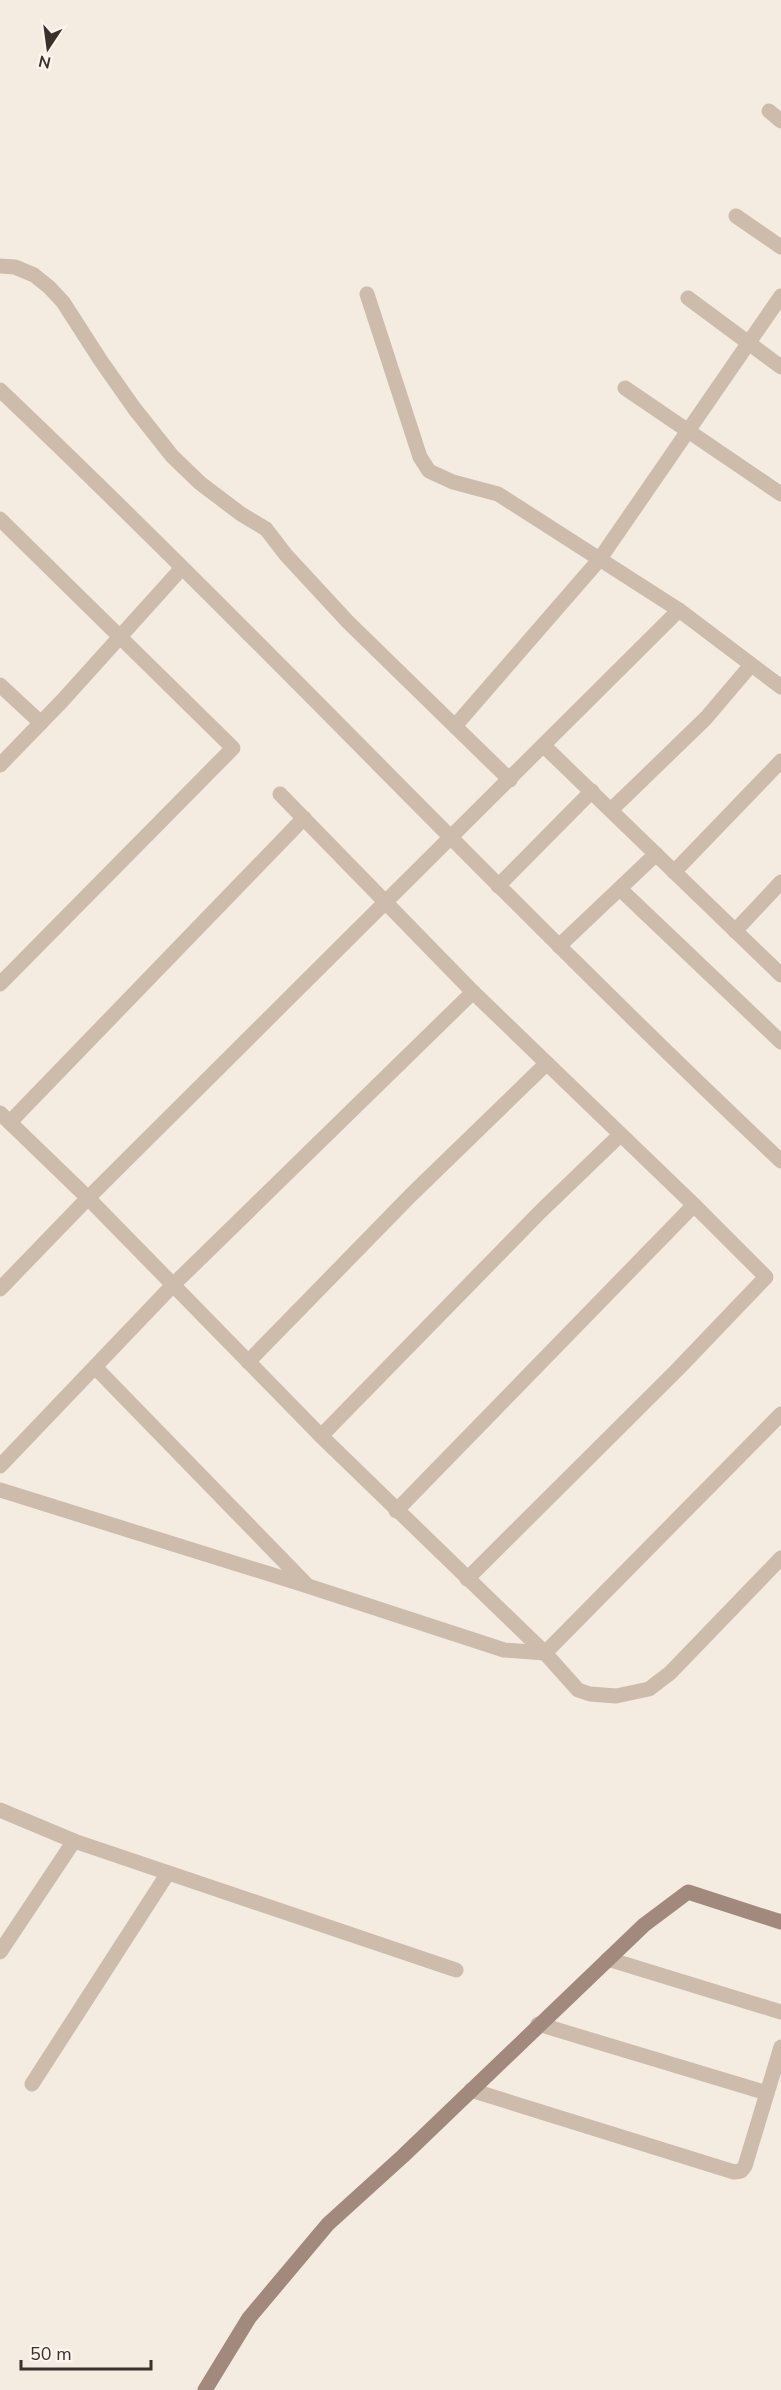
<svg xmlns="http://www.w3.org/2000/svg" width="781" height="2390" font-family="'Nunito Sans',sans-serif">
	<rect width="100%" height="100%" fill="#f4ebe1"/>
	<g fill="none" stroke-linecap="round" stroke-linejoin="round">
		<g stroke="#cdbbac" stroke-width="15">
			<polyline points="769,111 781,121"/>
			<polyline points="736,216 781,247"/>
			<polyline points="0,266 15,267 34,275 49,287 63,302 101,361 134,408 172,456 200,483 241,514 266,529 286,555 348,622 510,780"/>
			<polyline points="367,294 420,457 429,471 453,482 498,494 679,610 781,687"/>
			<polyline points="688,298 781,367"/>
			<polyline points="625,388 781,494"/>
			<path d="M0,390C265,642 514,910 781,1161"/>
			<polyline points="0,519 233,748 0,984"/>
			<polyline points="0,685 41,723"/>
			<polyline points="455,726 599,560 781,296"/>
			<polyline points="544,746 781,975"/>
			<polyline points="0,765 62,701 182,568"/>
			<polyline points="280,794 473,992 694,1205 766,1277 678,1369 467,1579"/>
			<polyline points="611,810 706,718 751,665"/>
			<polyline points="674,872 781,761"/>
			<polyline points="498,886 592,791"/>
			<polyline points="620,889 781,1042"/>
			<polyline points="735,931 781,882"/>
			<polyline points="559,946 656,854"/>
			<polyline points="0,1113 88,1198 0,1289"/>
			<polyline points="10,1122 304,818"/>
			<polyline points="620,1135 541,1211 321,1436 88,1198 679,610"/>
			<polyline points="248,1362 411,1195 546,1064"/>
			<polyline points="95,1367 306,1584"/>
			<polyline points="321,1436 545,1653 578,1690 590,1694 616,1696 649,1689 670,1673 781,1558"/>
			<polyline points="0,1466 173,1285 473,992"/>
			<polyline points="0,1490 308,1586 504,1650 545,1653 781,1414"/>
			<polyline points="396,1511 694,1205"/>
			<polyline points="0,1810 74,1841 456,1970"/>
			<polyline points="0,1952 74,1841"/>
			<polyline points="608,1959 781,2012"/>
			<polyline points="538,2024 767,2093"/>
			<polyline points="32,2084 168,1873"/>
			<polyline points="471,2090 734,2172 741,2171 745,2166 781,2047"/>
		</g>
		<polyline stroke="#a18a7d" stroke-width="15" points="205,2390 249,2318 328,2224 403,2156 644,1925 688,1892 781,1922"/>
	</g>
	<g transform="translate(48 48) rotate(193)" stroke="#fbf5ee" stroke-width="4.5" paint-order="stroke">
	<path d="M0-4.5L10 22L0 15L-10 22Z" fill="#3b302b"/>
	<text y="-9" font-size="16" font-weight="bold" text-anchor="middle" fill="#3b302b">N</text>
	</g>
	<path d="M21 2360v9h130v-9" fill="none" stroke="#3b302b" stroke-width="3"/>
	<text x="30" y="2360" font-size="18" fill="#3b302b" stroke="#fbf5ee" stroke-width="4.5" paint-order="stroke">50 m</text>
</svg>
